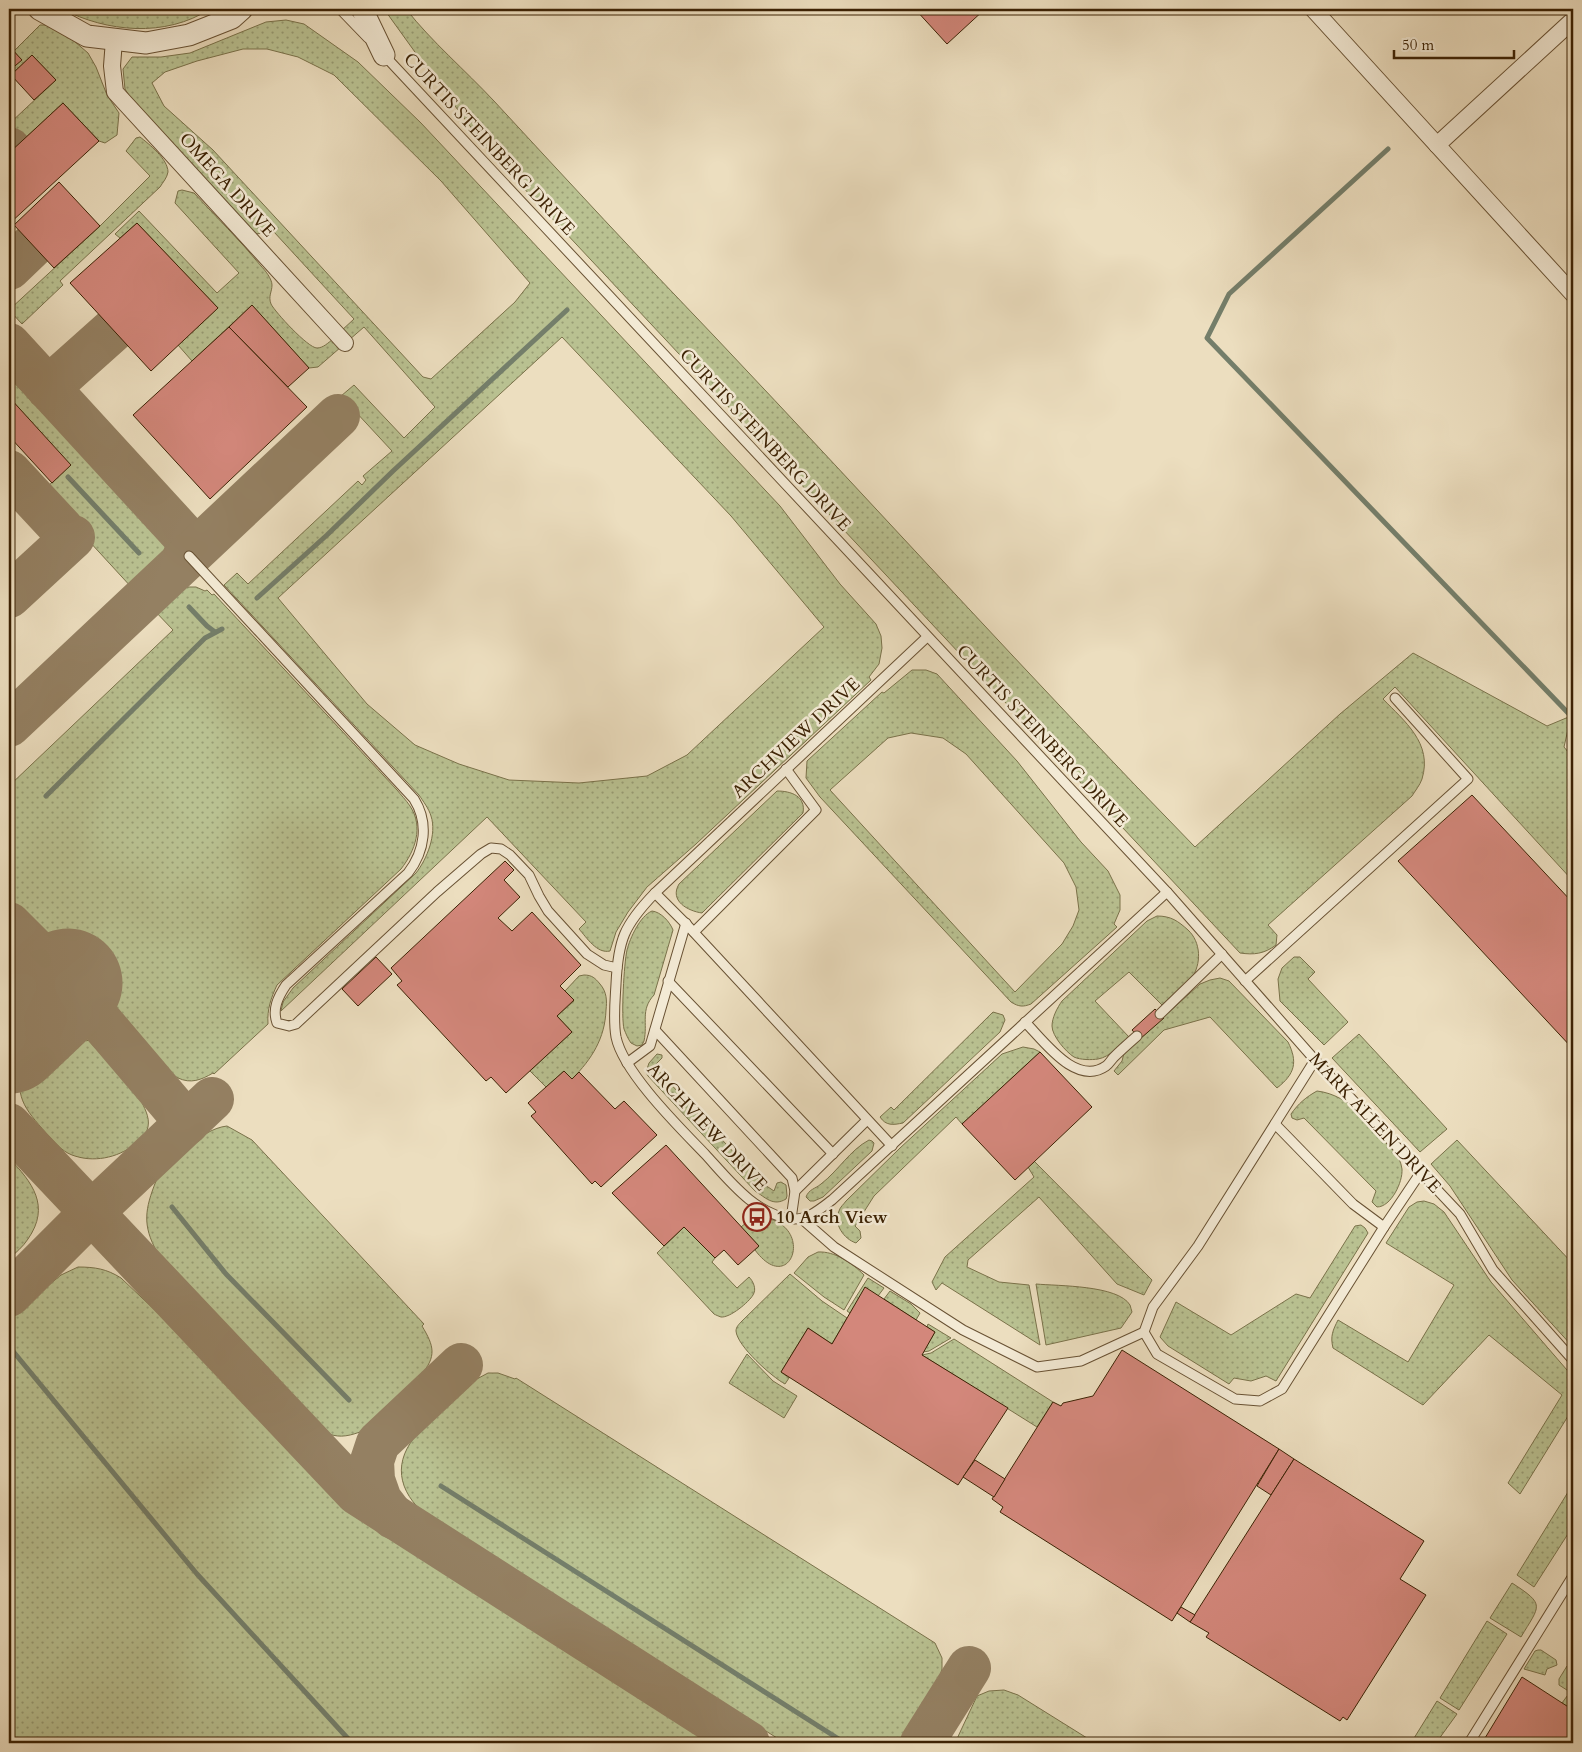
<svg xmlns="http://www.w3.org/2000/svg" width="1582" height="1752" font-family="Cardo,serif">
	<defs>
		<pattern id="grass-dots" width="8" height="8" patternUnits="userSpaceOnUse" patternTransform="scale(1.25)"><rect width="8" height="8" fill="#b9c191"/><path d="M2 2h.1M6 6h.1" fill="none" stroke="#989c74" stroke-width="1.8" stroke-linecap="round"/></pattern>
	</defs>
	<rect width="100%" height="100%" fill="#ecdebf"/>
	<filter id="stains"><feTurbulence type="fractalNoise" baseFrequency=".004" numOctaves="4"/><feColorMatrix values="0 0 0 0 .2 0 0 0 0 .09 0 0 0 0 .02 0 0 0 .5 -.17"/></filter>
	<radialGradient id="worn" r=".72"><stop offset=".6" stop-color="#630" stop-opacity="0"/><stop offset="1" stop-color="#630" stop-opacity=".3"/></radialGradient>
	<g fill="url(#grass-dots)" stroke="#7a724a" fill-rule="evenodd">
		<path d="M62,9H210C165,38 107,32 62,9Z"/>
		<path d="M384,9H406C432,42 465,70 494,101C567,180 640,259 715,337C876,507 1032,680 1195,847L1340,714L1413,653L1547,726L1571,716L1564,747L1573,758V881L1395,687L1383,699C1404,721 1433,743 1422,779C1420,785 1415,791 1412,796L1268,925L1277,935L1276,945C1264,954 1254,955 1240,953L488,150L425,66Z"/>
		<path d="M286,20L304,24L358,62L421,123L780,506L840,584L876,624L881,636L882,648L879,664L869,677L871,680L696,844L647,887L628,912L616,932L610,951C597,954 587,938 579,929L586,922L487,817L281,1011L283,1002L293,988L416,873C427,859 437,834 431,816C429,809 423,801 419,795L224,585L237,573L248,584L358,481L362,485L366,480L363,476L392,451L341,396L354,385L404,438L435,407L364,327L349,340L341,331L354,319L274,232L255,234L135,105L125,89L123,69L132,57H161L190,53L266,22ZM243,49H267L298,57L334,75L441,181L530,283L515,302L431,379L423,377L213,150L164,106L152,83L165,72L197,61ZM562,337L731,516L824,627L687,755L647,776L579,783L509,780L459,764L415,745L367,704L278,598Z"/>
		<polygon points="40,25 47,25 74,41 88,53 96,67 107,95 119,113 117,135 105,143 99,141 63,103 22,141 9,128 9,124 56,80 32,55 11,75 13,77 9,83 9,71 21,60 14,51"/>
		<path d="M140,137C149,144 168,159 168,172C167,178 163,182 160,187L60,281L63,285L22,324L9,310L100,226L150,176L126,151L136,138Z"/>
		<path d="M182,190L194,193C216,217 240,240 261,266C265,270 272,279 272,285C272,292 268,296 271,304C275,312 308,348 317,348C323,348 328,343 333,339L341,347L318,367L309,368L252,305L192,361L178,345L218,308L137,223L120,238L115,234L139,211L217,293L239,273L175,203L178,191Z"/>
		<polygon points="9,377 135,511 168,549 151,571 133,589 43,491 70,465 9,397"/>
		<path d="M186,587H196L205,591L207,590L212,595L214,594L397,790C401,795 406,800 410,806C424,827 415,851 401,869L277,985C271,998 267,1009 268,1024L214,1074L213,1073C201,1080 191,1084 178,1078C174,1076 171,1073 168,1072L9,902V786L173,630L153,609L172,591L174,592Z"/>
		<path d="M912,670H926L937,674L1017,761L1081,842L1108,871L1120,895V910L1114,924L1117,927L1031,1004C1023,1007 1019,1007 1011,1002L820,797L806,778L807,761L882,692L884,693ZM911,733L943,738L966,754L1064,863L1076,887L1079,910L1073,926L1062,944L1015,992L830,790L888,738Z"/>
		<path d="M777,791C791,791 806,796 803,813L702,913C688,911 669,901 679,884Z"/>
		<path d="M652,911C661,912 670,922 673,930L654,995C640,1010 648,1023 644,1041L642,1045L637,1046L631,1043C628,1039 626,1034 624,1029C621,1017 624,963 627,950C630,938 640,916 652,911Z"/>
		<path d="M1157,916C1171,916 1178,921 1188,930C1201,942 1202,964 1191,979C1183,988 1171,997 1162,1005L1129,972L1095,1001L1129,1037C1120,1045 1110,1057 1098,1059C1092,1060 1080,1060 1074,1057C1066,1052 1052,1036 1052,1026C1052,1018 1057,1008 1062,1001L1147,921Z"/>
		<path d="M9,946L22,962C22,978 20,988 9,999Z"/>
		<polygon points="1294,957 1300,957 1315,972 1308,979 1348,1022 1324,1045 1280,1001 1278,979 1282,968"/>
		<path d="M584,975C592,975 595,978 600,984C607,992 607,1001 606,1010C605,1038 592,1059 572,1079L564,1071L546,1087L530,1071L572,1032L557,1016L574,1001L565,991L579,976Z"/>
		<path d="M1220,978L1229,981L1288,1042C1298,1062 1295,1074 1277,1088L1210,1017L1164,1030L1118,1075L1114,1071L1122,1061L1124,1053L1200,984L1210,980Z"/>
		<path d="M993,1012L1003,1015L1005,1020L1000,1032L903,1123C893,1125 886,1126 880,1117L891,1107L894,1110Z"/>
		<path d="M63,1034L78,1036L87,1041L88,1040L141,1097L140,1098C144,1108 150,1116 148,1127C146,1136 140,1140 134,1145C117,1158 93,1163 72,1155C61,1151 54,1141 46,1133C25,1109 12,1095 25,1062L23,1060L49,1037Z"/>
		<polygon points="1359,1034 1447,1129 1420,1152 1332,1058"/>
		<path d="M1023,1047L1034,1049L1040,1052L962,1124L956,1117L874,1196L855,1226L860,1231L861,1238L856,1243C844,1239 833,1224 839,1211C840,1207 844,1204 846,1201L900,1148L1002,1054Z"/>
		<path d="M657,1054L662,1055V1058L654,1066L762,1183L774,1191L777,1183L781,1182L786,1185L787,1196L786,1199C773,1207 765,1197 755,1191L648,1076L646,1072L649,1063Z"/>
		<path d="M1317,1091C1351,1095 1372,1126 1394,1150C1398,1156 1401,1162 1402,1169C1403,1182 1391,1207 1377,1207L1372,1202L1376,1191L1304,1118L1297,1120L1292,1118L1291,1114C1298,1104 1306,1097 1317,1091Z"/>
		<path d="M227,1126L252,1140L424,1324L422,1326C434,1346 437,1356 421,1375L422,1377L361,1433L360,1432C346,1437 337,1438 324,1432L322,1433L156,1254L157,1252C142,1225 145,1209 156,1181L154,1179C174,1161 200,1129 227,1126Z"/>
		<path d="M869,1140L872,1141L874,1143L872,1151L823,1197L814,1201H810L806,1197C809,1189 815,1189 821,1184C838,1171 850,1150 869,1140Z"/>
		<polygon points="1457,1140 1573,1264 1573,1347 1512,1280 1450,1186 1431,1164"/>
		<path d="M9,1158C32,1182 51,1206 28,1239C23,1247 15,1253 9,1259Z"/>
		<polygon points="1034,1161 1152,1280 1144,1295 1117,1284 1039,1197 968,1260 967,1267 999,1282 1029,1285 1040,1345 942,1283 936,1290 932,1282 945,1257 1034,1177 1028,1167"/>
		<path d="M1424,1201L1434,1204L1444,1212L1491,1282L1573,1377V1408L1520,1494L1508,1483L1562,1395L1489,1335L1423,1405L1333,1348C1330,1336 1333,1330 1338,1320L1408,1362L1454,1285L1386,1243L1409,1207L1417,1202Z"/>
		<path d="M757,1217C818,1220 792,1300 755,1250L759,1246L741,1227L752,1218Z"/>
		<polygon points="1361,1225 1365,1228 1368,1233 1276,1381 1266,1376 1251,1381 1234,1378 1229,1384 1168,1346 1160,1337 1176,1302 1231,1335 1296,1294 1310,1298 1355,1226"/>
		<path d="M684,1227L715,1258L712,1262L737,1288L749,1277C753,1281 757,1289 753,1295C749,1302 730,1318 721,1317C718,1316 716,1315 714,1314L657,1253Z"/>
		<path d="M818,1252C835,1251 852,1263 864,1275L844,1310L824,1297L794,1273L808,1257Z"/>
		<path d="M78,1267C95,1267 107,1269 121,1278L181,1335L344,1507L717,1743H9V1315L24,1301L27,1303L61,1275Z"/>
		<path d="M790,1274L822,1301L847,1318L832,1344L808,1328L781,1372L789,1378L785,1384C772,1377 737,1346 736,1331C736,1327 739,1324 742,1321Z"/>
		<polygon points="868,1278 884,1288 878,1296 850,1313 847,1311"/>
		<path d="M1036,1284C1058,1286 1118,1285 1130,1305C1131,1307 1131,1310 1132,1312L1121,1328L1046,1345Z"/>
		<polygon points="890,1291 911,1304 920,1313 916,1320 884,1299"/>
		<polygon points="928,1324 951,1338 929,1351 923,1352 935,1332 927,1327"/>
		<polygon points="954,1339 1053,1402 1037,1427 922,1355 931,1353"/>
		<polygon points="747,1354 773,1381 797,1396 784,1418 729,1383"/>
		<path d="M488,1373H498L515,1379L516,1378L935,1643L942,1658V1669L938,1683L903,1739L898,1743H785L426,1518L427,1516C397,1491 392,1461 419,1432L418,1430L467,1384L469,1385L475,1380Z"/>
		<polygon points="1573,1484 1573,1526 1534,1587 1517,1575"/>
		<path d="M1512,1583C1546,1605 1540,1605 1521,1637L1490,1618Z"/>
		<polygon points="1487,1621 1507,1634 1459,1710 1440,1698"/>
		<polygon points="1538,1650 1541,1650 1556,1660 1557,1665 1547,1669 1545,1675 1524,1669 1535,1651"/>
		<polygon points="1567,1666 1573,1670 1573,1710 1562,1703 1570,1692 1559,1685 1559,1679"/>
		<polygon points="1004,1690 1018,1695 1095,1743 955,1743 977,1696 989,1691"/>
		<polygon points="1437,1701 1457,1714 1436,1743 1411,1743"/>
	</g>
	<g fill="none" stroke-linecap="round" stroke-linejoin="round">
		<g stroke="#747e6a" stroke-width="5">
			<polyline points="1388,149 1229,294 1207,338 1571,716"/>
			<polyline points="68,477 139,553"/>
			<polyline points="257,598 327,535 393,471 567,310"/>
			<polyline points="189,607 207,626 215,632"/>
			<polyline points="46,796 205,638 222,629"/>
			<polyline points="172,1207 226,1274 349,1400"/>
			<polyline points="12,1350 197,1574 352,1743"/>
			<polyline points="441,1486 845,1743"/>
		</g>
		<g stroke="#948062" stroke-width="44">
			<polyline points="9,149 11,151"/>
			<polyline points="9,268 33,245"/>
			<polyline points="9,345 185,537 187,549 183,561"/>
			<polyline points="48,388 113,330"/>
			<polyline points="9,472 62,529 65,535 62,546"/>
			<polyline points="9,596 73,537"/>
			<polyline points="9,725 338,416"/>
			<polyline points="9,924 68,983 187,1123"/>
			<polyline points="9,1125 357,1493 748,1743"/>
			<polyline points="9,1295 92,1212 212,1099"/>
			<polyline points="393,1517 380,1500 373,1480 372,1461 378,1443 461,1365"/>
			<polyline points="922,1743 969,1668"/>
		</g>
		<polyline stroke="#948062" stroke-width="109" points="9,1039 68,983"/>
	</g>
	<g fill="#d3877b" stroke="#3c2204">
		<polygon points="915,9 985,9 947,44"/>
		<polygon points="9,46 22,60 9,71"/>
		<polygon points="32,55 56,80 34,100 11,75"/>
		<polygon points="63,103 99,141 9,224 9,153"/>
		<polygon points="59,182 100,226 54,268 14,225"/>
		<polygon points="137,223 218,308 151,371 70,283"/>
		<polygon points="252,305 309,368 288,387 229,327"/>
		<polygon points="229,327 307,407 210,499 133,415"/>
		<polygon points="9,397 71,465 52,483 9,436"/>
		<polygon points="1472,795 1573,903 1573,1049 1398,861"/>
		<polygon points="505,861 514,870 504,880 520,897 498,918 512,931 532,912 581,965 560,986 574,1000 557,1016 572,1032 506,1093 491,1077 486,1081 397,985 402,981 391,968"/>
		<polygon points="376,957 392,974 358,1006 342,989"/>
		<polygon points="1155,1009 1164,1018 1140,1039 1132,1030"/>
		<polygon points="1040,1052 1092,1107 1015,1180 962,1124"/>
		<polygon points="564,1071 572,1079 579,1072 615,1109 624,1101 657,1135 601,1187 595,1181 592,1184 531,1116 536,1112 528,1103"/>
		<polygon points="666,1145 759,1246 738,1265 724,1250 715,1258 684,1227 664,1246 612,1193"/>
		<polygon points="865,1287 935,1332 922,1355 1008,1408 958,1485 781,1372 808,1328 832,1344"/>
		<polygon points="1122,1350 1279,1449 1172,1621 1000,1512 1003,1507 992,1499 1053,1402 1061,1406 1063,1403 1093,1396"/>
		<polygon points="1279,1449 1294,1459 1271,1495 1257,1486"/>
		<polygon points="1294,1459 1424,1541 1400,1579 1426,1595 1347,1720 1343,1717 1340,1721 1206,1637 1209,1633 1190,1622"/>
		<polygon points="975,1460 1005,1479 994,1497 963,1477"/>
		<polygon points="1181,1607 1195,1615 1190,1622 1177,1613"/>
		<polygon points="1522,1677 1573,1710 1573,1743 1482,1743"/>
	</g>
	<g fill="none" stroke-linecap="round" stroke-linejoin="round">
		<defs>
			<g id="service">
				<polyline points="340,9 368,38"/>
				<polyline points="384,55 1167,892 1315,1060 1460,1214 1493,1270 1573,1360"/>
				<path d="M189,556L414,799C429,823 425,851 408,873L286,985C278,997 272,1009 277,1023L289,1026L296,1024L437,892L481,854L491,848L501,849L510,855L529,875L539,896L548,911L587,954L604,965L617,968"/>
				<path d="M927,637L655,893C624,925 618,940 616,984C615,1002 613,1020 616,1037C623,1072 680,1128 705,1154C728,1179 755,1215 792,1219C808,1220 820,1209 832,1200L1167,892"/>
				<polyline points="655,893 688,926 892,1146"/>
				<polyline points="694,932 816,810 786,769"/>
				<polyline points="668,981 833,1154"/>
				<polyline points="1245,981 1468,779 1395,698"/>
				<polyline points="1160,1014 1222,954"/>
				<path d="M1025,1022C1044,1041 1076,1087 1106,1066C1109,1064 1111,1060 1114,1057C1121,1050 1129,1043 1137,1036"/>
				<polyline points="655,1030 792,1178 795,1191 791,1219"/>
				<polyline points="1315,1060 1198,1246 1153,1307 1144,1332 1157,1354 1235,1399 1260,1401 1282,1389 1384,1227 1421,1172"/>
				<polyline points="627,1063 650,1046 686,923"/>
				<polyline points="1275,1124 1353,1204 1384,1227"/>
				<polyline points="795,1191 867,1120"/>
				<polyline points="802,1219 834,1247 963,1330 1037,1367 1081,1361 1144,1332"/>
				<polyline points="1469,1743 1573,1576"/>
			</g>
			<g id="minor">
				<polyline points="1313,9 1573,294"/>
				<polyline points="114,40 112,66 115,92 345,343"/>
				<polyline points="1437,145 1573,20"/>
			</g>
			<g id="tertiary">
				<polyline points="39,9 87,36 146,43 189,35 232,18 242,9"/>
				<polyline points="362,9 384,55"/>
			</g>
		</defs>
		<use href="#service" stroke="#685133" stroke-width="11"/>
		<use href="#minor" stroke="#685133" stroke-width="18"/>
		<use href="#tertiary" stroke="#685133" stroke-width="23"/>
		<use href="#service" stroke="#f3ead5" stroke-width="9"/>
		<use href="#minor" stroke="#f3ead5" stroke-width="16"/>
		<use href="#tertiary" stroke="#f3ead5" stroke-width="21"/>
	</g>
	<defs>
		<symbol id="bus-ring" viewBox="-11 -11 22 22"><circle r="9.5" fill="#f3ead5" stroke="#8f2418" stroke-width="1.5"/><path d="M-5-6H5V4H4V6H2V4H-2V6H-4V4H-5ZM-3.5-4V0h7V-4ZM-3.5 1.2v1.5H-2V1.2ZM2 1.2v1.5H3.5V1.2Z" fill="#8f2418"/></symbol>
	</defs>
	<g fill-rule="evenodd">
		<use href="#bus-ring" x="741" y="1201" width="32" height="32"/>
	</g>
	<g text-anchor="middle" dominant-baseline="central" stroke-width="5" stroke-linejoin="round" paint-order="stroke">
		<g font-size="18" fill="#3c2204" stroke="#f3ead5">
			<text transform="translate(489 144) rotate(47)">CURTIS STEINBERG DRIVE</text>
			<text transform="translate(227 185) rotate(48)">OMEGA DRIVE</text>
			<text transform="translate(765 440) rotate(47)">CURTIS STEINBERG DRIVE</text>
			<text transform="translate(1042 736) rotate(47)">CURTIS STEINBERG DRIVE</text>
			<text transform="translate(796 738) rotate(-43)">ARCHVIEW DRIVE</text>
			<text transform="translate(1375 1123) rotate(47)">MARK ALLEN DRIVE</text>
			<text transform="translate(707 1127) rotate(47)">ARCHVIEW DRIVE</text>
		</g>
		<g font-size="18" font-weight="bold" fill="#3c2204" stroke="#f3ead5" text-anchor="start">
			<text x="776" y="1217">10 Arch View</text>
		</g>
	</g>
	<rect width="1582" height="1752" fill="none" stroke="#ecdebf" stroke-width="30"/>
	<rect x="10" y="10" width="1562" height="1732" fill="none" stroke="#3c2204" stroke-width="2.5"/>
	<rect x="15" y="15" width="1552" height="1722" fill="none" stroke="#3c2204"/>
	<path d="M1394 50v8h120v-8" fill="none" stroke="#3c2204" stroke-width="2.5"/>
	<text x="1402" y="50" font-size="15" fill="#3c2204" stroke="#f3ead5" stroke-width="4" paint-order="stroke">50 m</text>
	<rect width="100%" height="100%" filter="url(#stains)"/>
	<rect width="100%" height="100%" fill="url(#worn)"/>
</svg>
